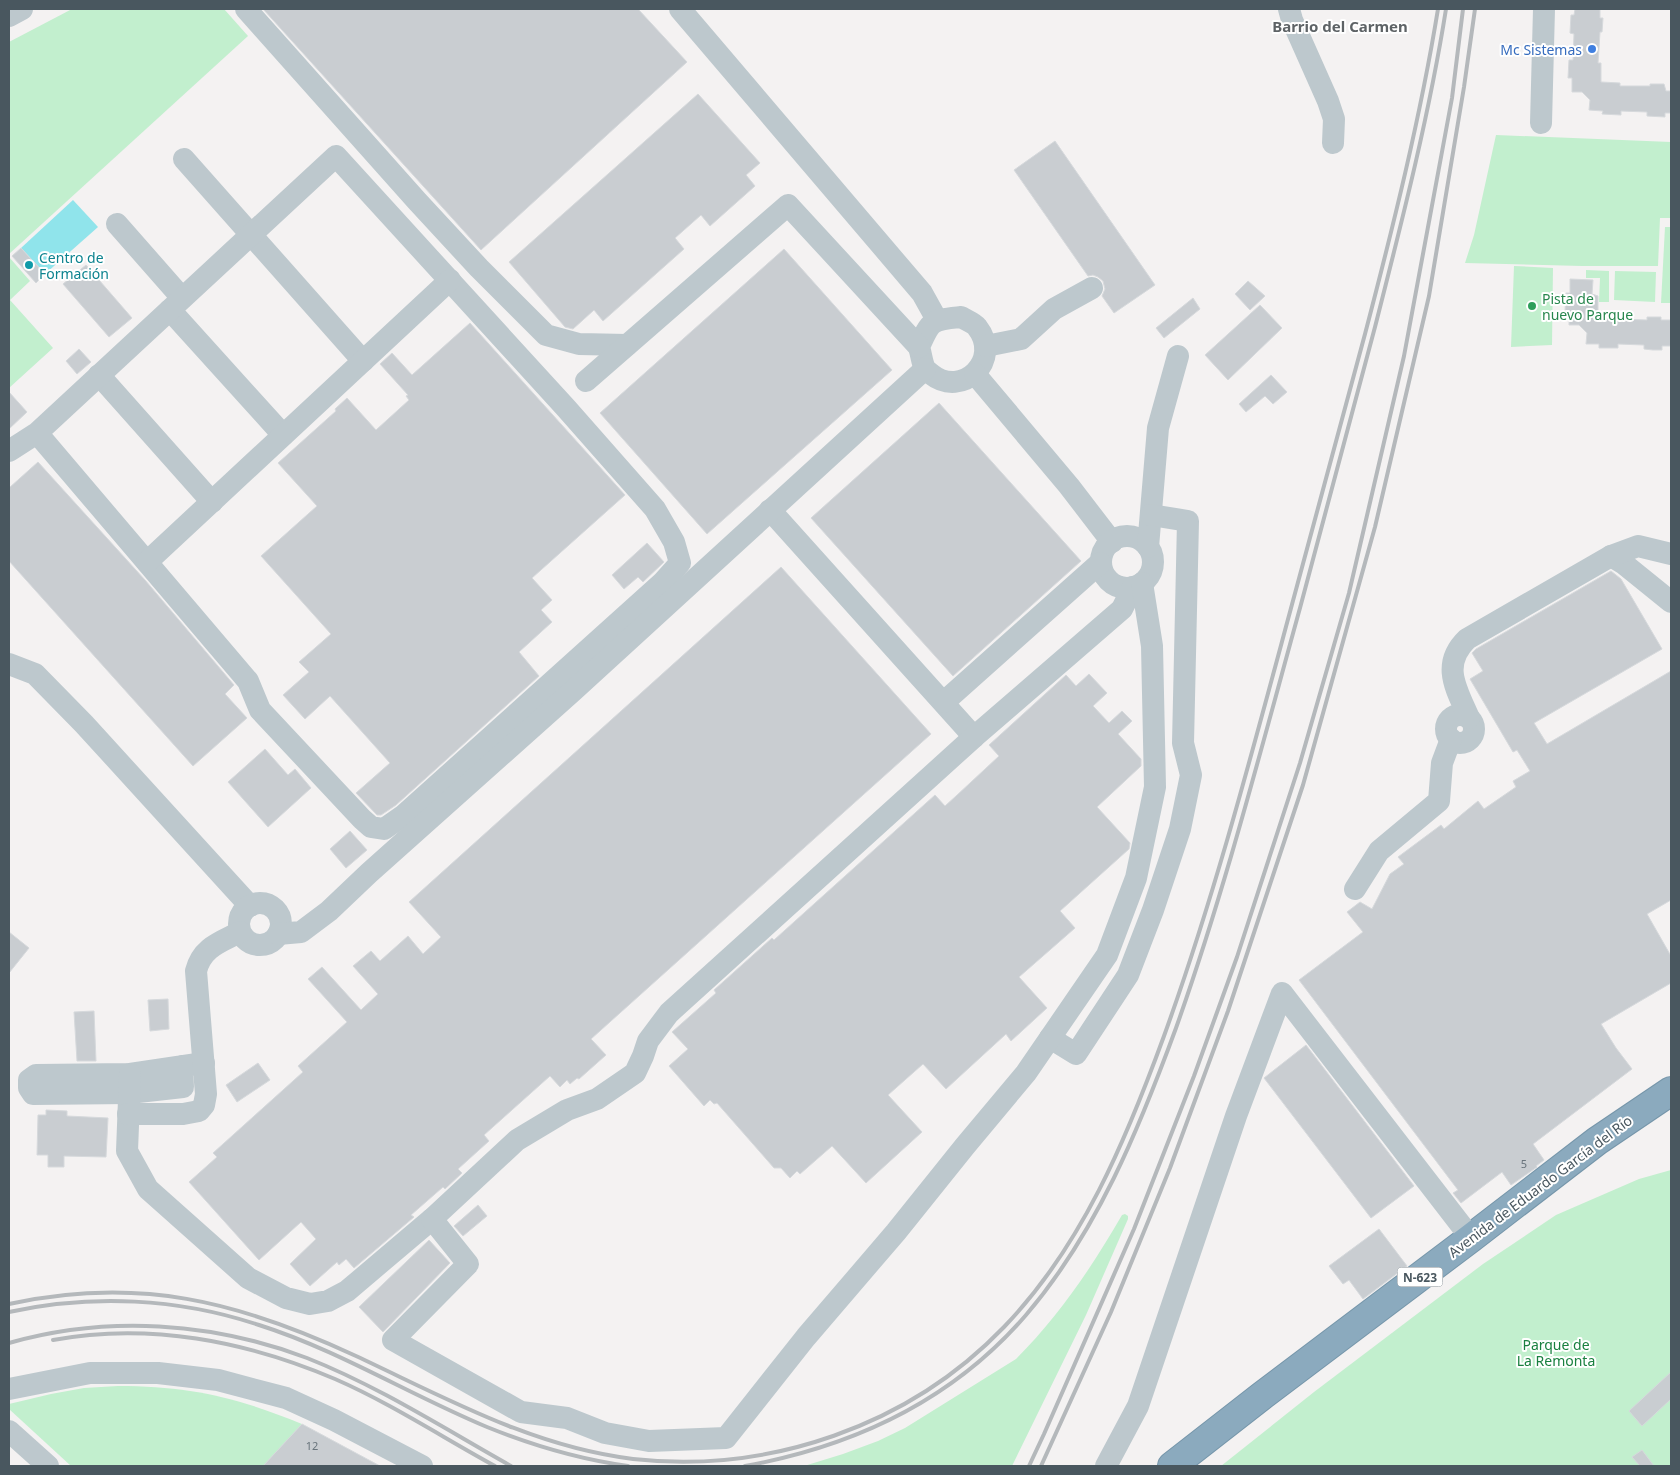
<svg xmlns="http://www.w3.org/2000/svg" width="1680" height="1475" font-family="'Noto Sans',sans-serif">
	<rect width="100%" height="100%" fill="#f4f2f2"/>
	<g fill="#c2efce">
		<polygon points="72,9 224,9 248,36 9,254 9,42"/>
		<polygon points="1496,135 1671,142 1671,218 1660,218 1658,266 1582,266 1465,263 1474,235"/>
		<polygon points="1665,227 1671,227 1671,303 1661,303"/>
		<polygon points="9,257 30,281 10,300 53,348 9,388"/>
		<polygon points="1514,266 1553,268 1552,345 1511,347"/>
		<polygon points="1586,270 1609,271 1609,302 1599,302 1600,278 1586,278"/>
		<polygon points="1615,271 1656,272 1655,302 1614,300"/>
		<polygon points="1671,1170 1671,1466 1221,1466 1314,1392 1483,1264 1556,1215 1639,1179"/>
		<path d="M1125,1214L1128,1216V1219L1086,1315L1012,1466H804L843,1454L878,1441L905,1428L1016,1359C1059,1316 1092,1267 1122,1215Z"/>
		<path d="M118,1386C188,1386 237,1397 302,1424L263,1466H71L9,1409V1404L51,1394L84,1388Z"/>
	</g>
	<polygon fill="#90e4eb" points="73,200 98,227 45,274 21,248"/>
	<g fill="#c9cdd1" stroke="#d6d9dc">
		<polygon points="263,9 638,9 687,62 481,250"/>
		<polygon points="1575,9 1600,9 1600,18 1603,18 1602,32 1600,32 1598,63 1601,63 1601,82 1620,83 1620,86 1650,86 1650,84 1664,84 1666,91 1671,91 1671,113 1665,113 1665,117 1647,116 1647,112 1621,111 1621,115 1602,114 1603,111 1589,110 1590,100 1582,92 1572,92 1572,78 1568,78 1569,60 1573,60 1574,34 1570,33 1571,15 1574,15"/>
		<polygon points="698,94 760,163 746,175 755,186 710,226 701,215 675,238 684,249 603,321 594,310 573,329 565,327 509,262"/>
		<polygon points="1055,141 1155,285 1114,313 1102,296 1105,289 1103,281 1098,277 1093,275 1088,276 1014,170"/>
		<polygon points="21,248 45,274 36,283 12,256"/>
		<polygon points="784,249 892,370 707,534 600,413"/>
		<polygon points="86,265 132,318 109,337 63,284"/>
		<polygon points="1570,279 1593,280 1592,294 1598,296 1598,315 1617,316 1617,319 1647,320 1647,317 1661,317 1661,320 1671,320 1671,346 1662,346 1662,350 1653,350 1644,349 1644,345 1618,344 1618,348 1599,348 1599,344 1586,344 1587,333 1579,325 1569,325 1569,312 1565,311 1566,293 1570,293"/>
		<polygon points="1248,281 1265,296 1250,310 1235,294"/>
		<polygon points="1193,298 1200,309 1164,338 1156,328"/>
		<polygon points="1260,305 1282,328 1228,380 1205,355"/>
		<polygon points="470,323 625,495 532,578 552,600 541,610 552,622 519,652 539,676 396,805 381,815 377,815 356,793 390,763 330,696 305,719 283,695 309,672 299,662 331,634 261,556 317,506 278,463 336,411 335,409 347,398 376,430 409,400 406,396 408,395 380,364 392,353 412,375"/>
		<polygon points="79,349 91,362 77,374 66,361"/>
		<polygon points="1271,375 1287,392 1273,404 1265,396 1246,412 1239,404"/>
		<polygon points="9,392 27,412 9,429"/>
		<polygon points="939,403 1081,561 953,676 811,518"/>
		<polygon points="38,462 145,580 234,685 225,694 247,718 193,766 9,561 9,488"/>
		<polygon points="647,543 664,562 643,582 638,577 624,589 612,575"/>
		<polygon points="781,567 931,734 591,1039 606,1055 579,1079 577,1078 570,1084 567,1080 560,1087 550,1076 484,1135 489,1141 458,1169 462,1173 445,1189 443,1187 411,1215 414,1217 354,1268 346,1259 339,1265 337,1262 310,1286 290,1264 316,1239 301,1222 259,1260 189,1182 217,1157 213,1153 303,1072 298,1066 347,1022 308,979 322,967 361,1010 378,994 353,966 371,951 380,961 408,936 423,954 441,937 409,902"/>
		<polygon points="1611,571 1621,579 1662,649 1534,723 1547,744 1671,671 1671,900 1647,914 1671,956 1671,983 1601,1024 1616,1048 1632,1069 1533,1144 1544,1160 1536,1166 1537,1167 1511,1185 1502,1172 1461,1203 1453,1193 1458,1190 1299,980 1363,932 1347,912 1360,902 1372,909 1390,874 1404,864 1398,857 1441,825 1444,829 1478,801 1484,809 1516,787 1513,781 1530,771 1517,750 1513,752 1470,679 1483,671 1472,653 1476,649"/>
		<polygon points="1089,674 1107,693 1093,706 1109,723 1122,711 1132,721 1118,734 1141,759 1141,766 1097,807 1130,843 1129,849 1060,911 1075,928 1019,977 1047,1008 1011,1041 1006,1034 946,1089 923,1064 888,1095 922,1132 866,1183 832,1146 800,1174 797,1171 790,1178 781,1168 774,1168 717,1103 714,1104 710,1100 704,1106 669,1066 688,1049 672,1032 716,993 714,990 772,938 774,940 935,795 945,806 956,796 999,756 989,745 1066,675 1076,686"/>
		<polygon points="265,749 288,775 295,769 311,788 268,827 228,782"/>
		<polygon points="350,831 367,850 346,868 330,849"/>
		<polygon points="9,932 29,948 9,973"/>
		<polygon points="168,999 169,1029 150,1031 148,1000"/>
		<polygon points="94,1011 96,1061 77,1061 74,1012"/>
		<polygon points="1306,1045 1414,1186 1371,1218 1264,1078"/>
		<polygon points="258,1063 270,1080 237,1102 226,1085"/>
		<polygon points="46,1110 67,1111 67,1116 108,1118 106,1157 64,1156 64,1167 48,1167 48,1155 37,1155 38,1115 46,1115"/>
		<polygon points="478,1205 487,1216 463,1236 454,1226"/>
		<polygon points="1379,1229 1407,1266 1363,1299 1349,1280 1343,1284 1329,1266"/>
		<polygon points="429,1240 450,1263 383,1332 359,1307"/>
		<polygon points="1671,1372 1671,1399 1642,1426 1629,1411"/>
		<polygon points="302,1424 380,1466 263,1466"/>
		<polygon points="1642,1450 1654,1466 1640,1466 1632,1457"/>
	</g>
	<g fill="none" stroke-linecap="round" stroke-linejoin="round">
		<defs>
			<polyline id="highway" points="1172,1466 1263,1395 1471,1238 1597,1141 1671,1091"/>
		</defs>
		<use href="#highway" stroke="#7696aa" stroke-width="30"/>
		<g stroke="#bdc8cd" stroke-width="22">
			<polyline points="246,9 417,201 479,268 546,335 579,344 627,345"/>
			<polyline points="680,9 922,293 937,320"/>
			<polyline points="1289,9 1292,20 1328,101 1334,119 1333,143"/>
			<polyline points="9,16 22,9"/>
			<polyline points="1541,123 1544,9"/>
			<polyline points="184,159 363,361"/>
			<polyline points="117,224 182,298"/>
			<polyline points="170,310 283,435"/>
			<path d="M961,317C966,320 974,323 977,327C1003,360 962,399 931,374C930,373 926,370 925,369C922,363 921,353 919,347C931,319 932,320 961,317Z"/>
			<polyline points="986,346 1021,339 1054,309 1092,288"/>
			<polyline points="975,374 1069,486 1112,542"/>
			<polyline points="99,375 212,502"/>
			<polyline points="586,381 788,205 919,347"/>
			<polyline points="9,451 37,433 336,156 566,408 655,509 674,542 680,563 662,583 404,815 384,829 371,827 362,819 260,710 248,681 37,433"/>
			<polyline points="770,510 974,737"/>
			<circle cx="1127" cy="562" r="26"/>
			<polyline points="1148,547 1158,428 1178,356"/>
			<polyline points="1611,556 1624,564 1671,602"/>
			<polyline points="147,562 450,280"/>
			<polyline points="9,664 35,674 84,724 250,906"/>
			<polyline points="944,702 1100,563"/>
			<circle cx="1460" cy="729" r="14"/>
			<path d="M1469,718C1457,690 1440,665 1467,639L1611,556L1638,546L1671,554"/>
			<polyline points="1355,889 1379,851 1439,801 1442,763 1451,739"/>
			<circle cx="260" cy="924" r="21"/>
			<polyline points="278,934 301,932 329,911 369,873 574,690 925,369"/>
			<polyline points="1050,1038 1076,1054 1128,975 1153,910 1180,829 1191,775 1183,743 1188,521 1151,515"/>
			<polyline points="182,1066 183,1087 129,1093 33,1094 29,1088 29,1080 36,1075 130,1074 204,1063"/>
			<polyline points="130,1074 127,1151 148,1189 248,1278 286,1298 310,1304 328,1301 347,1291 432,1219 517,1140 567,1110 597,1099 635,1073 643,1056 648,1041 669,1013 974,737 1122,609 1133,587"/>
			<path d="M128,1114H183L199,1111L204,1105L206,1094L196,971C202,947 221,942 240,932"/>
			<polyline points="432,1219 468,1264 393,1340 521,1412 567,1418 605,1433 649,1441 726,1438 806,1337 896,1232 965,1146 1026,1073 1107,955 1136,878 1155,787 1152,646 1142,583"/>
			<polyline points="9,1389 90,1373 158,1373 218,1380 286,1398 334,1420 422,1466"/>
			<polyline points="9,1431 48,1466"/>
			<polyline points="1106,1466 1138,1406 1236,1116 1282,993 1471,1238"/>
		</g>
		<use href="#highway" stroke="#8baabe" stroke-width="28"/>
		<g stroke="#b4b8bb" stroke-width="4">
			<path d="M9,1304C138,1276 238,1301 356,1356C446,1398 533,1447 633,1459C769,1474 909,1426 1004,1327C1082,1246 1126,1140 1164,1036C1216,892 1254,745 1294,597C1318,510 1341,422 1365,334C1393,227 1420,119 1438,9"/>
			<path d="M9,1312C92,1294 178,1298 259,1325C338,1350 410,1395 487,1427C534,1446 578,1459 628,1466"/>
			<path d="M53,1340C148,1322 246,1341 335,1379C390,1403 442,1437 495,1466"/>
			<path d="M9,1343C107,1315 212,1322 307,1358C378,1386 445,1429 511,1466"/>
			<path d="M745,1466C855,1446 952,1401 1026,1315C1097,1232 1139,1129 1176,1028C1225,890 1261,749 1300,608C1325,515 1350,421 1375,327C1402,221 1429,116 1446,9"/>
			<polyline points="1029,1466 1044,1434 1134,1229 1194,1076 1237,957 1300,763 1349,593 1404,356 1452,98 1463,9"/>
			<polyline points="1041,1466 1111,1312 1170,1168 1228,1011 1303,785 1375,527 1429,296 1464,87 1475,9"/>
		</g>
	</g>
	<circle fill="#3f7fe0" stroke="#fff" stroke-width="2" cx="1592" cy="49" r="5"/>
	<circle fill="#0f9aa8" stroke="#fff" stroke-width="2" cx="29" cy="265" r="5"/>
	<circle fill="#2e9e5b" stroke="#fff" stroke-width="2" cx="1532" cy="306" r="5"/>
	<g text-anchor="middle" dominant-baseline="central" stroke-width="4" stroke-linejoin="round" paint-order="stroke">
		<g font-size="11" fill="#69747c">
			<text x="1524" y="1163">5</text>
			<text x="312" y="1445">12</text>
		</g>
		<rect fill="#fff" stroke="#80898f" stroke-width="1" x="1397.5" y="1267.5" width="45" height="19" rx="4"/>
		<g font-size="12" font-weight="bold" fill="#49575f">
			<text x="1420" y="1277">N-623</text>
		</g>
		<g font-size="14" fill="#366cbe" stroke="#fff" text-anchor="end">
			<text x="1582" y="49">Mc Sistemas</text>
		</g>
		<g font-size="14" fill="#0d838f" stroke="#fff" text-anchor="start">
			<text x="39" y="257">Centro de<tspan x="39" dy="16">Formación</tspan></text>
		</g>
		<g font-size="14" fill="#27864d" stroke="#fff" text-anchor="start">
			<text x="1542" y="298">Pista de<tspan x="1542" dy="16">nuevo Parque</tspan></text>
		</g>
		<g font-size="14" fill="#49575f" stroke="#fff">
			<text transform="translate(1540 1186) rotate(-37)">Avenida de Eduardo García del Río</text>
		</g>
		<g font-size="14" fill="#1a8040" stroke="#fff">
			<text x="1556" y="1344">Parque de<tspan x="1556" dy="16">La Remonta</tspan></text>
		</g>
		<g font-size="15" font-weight="bold" fill="#5e6366" stroke="#fff">
			<text x="1340" y="26">Barrio del Carmen</text>
		</g>
	</g>
	<rect width="1680" height="1475" fill="none" stroke="#49575f" stroke-width="20"/>
</svg>
